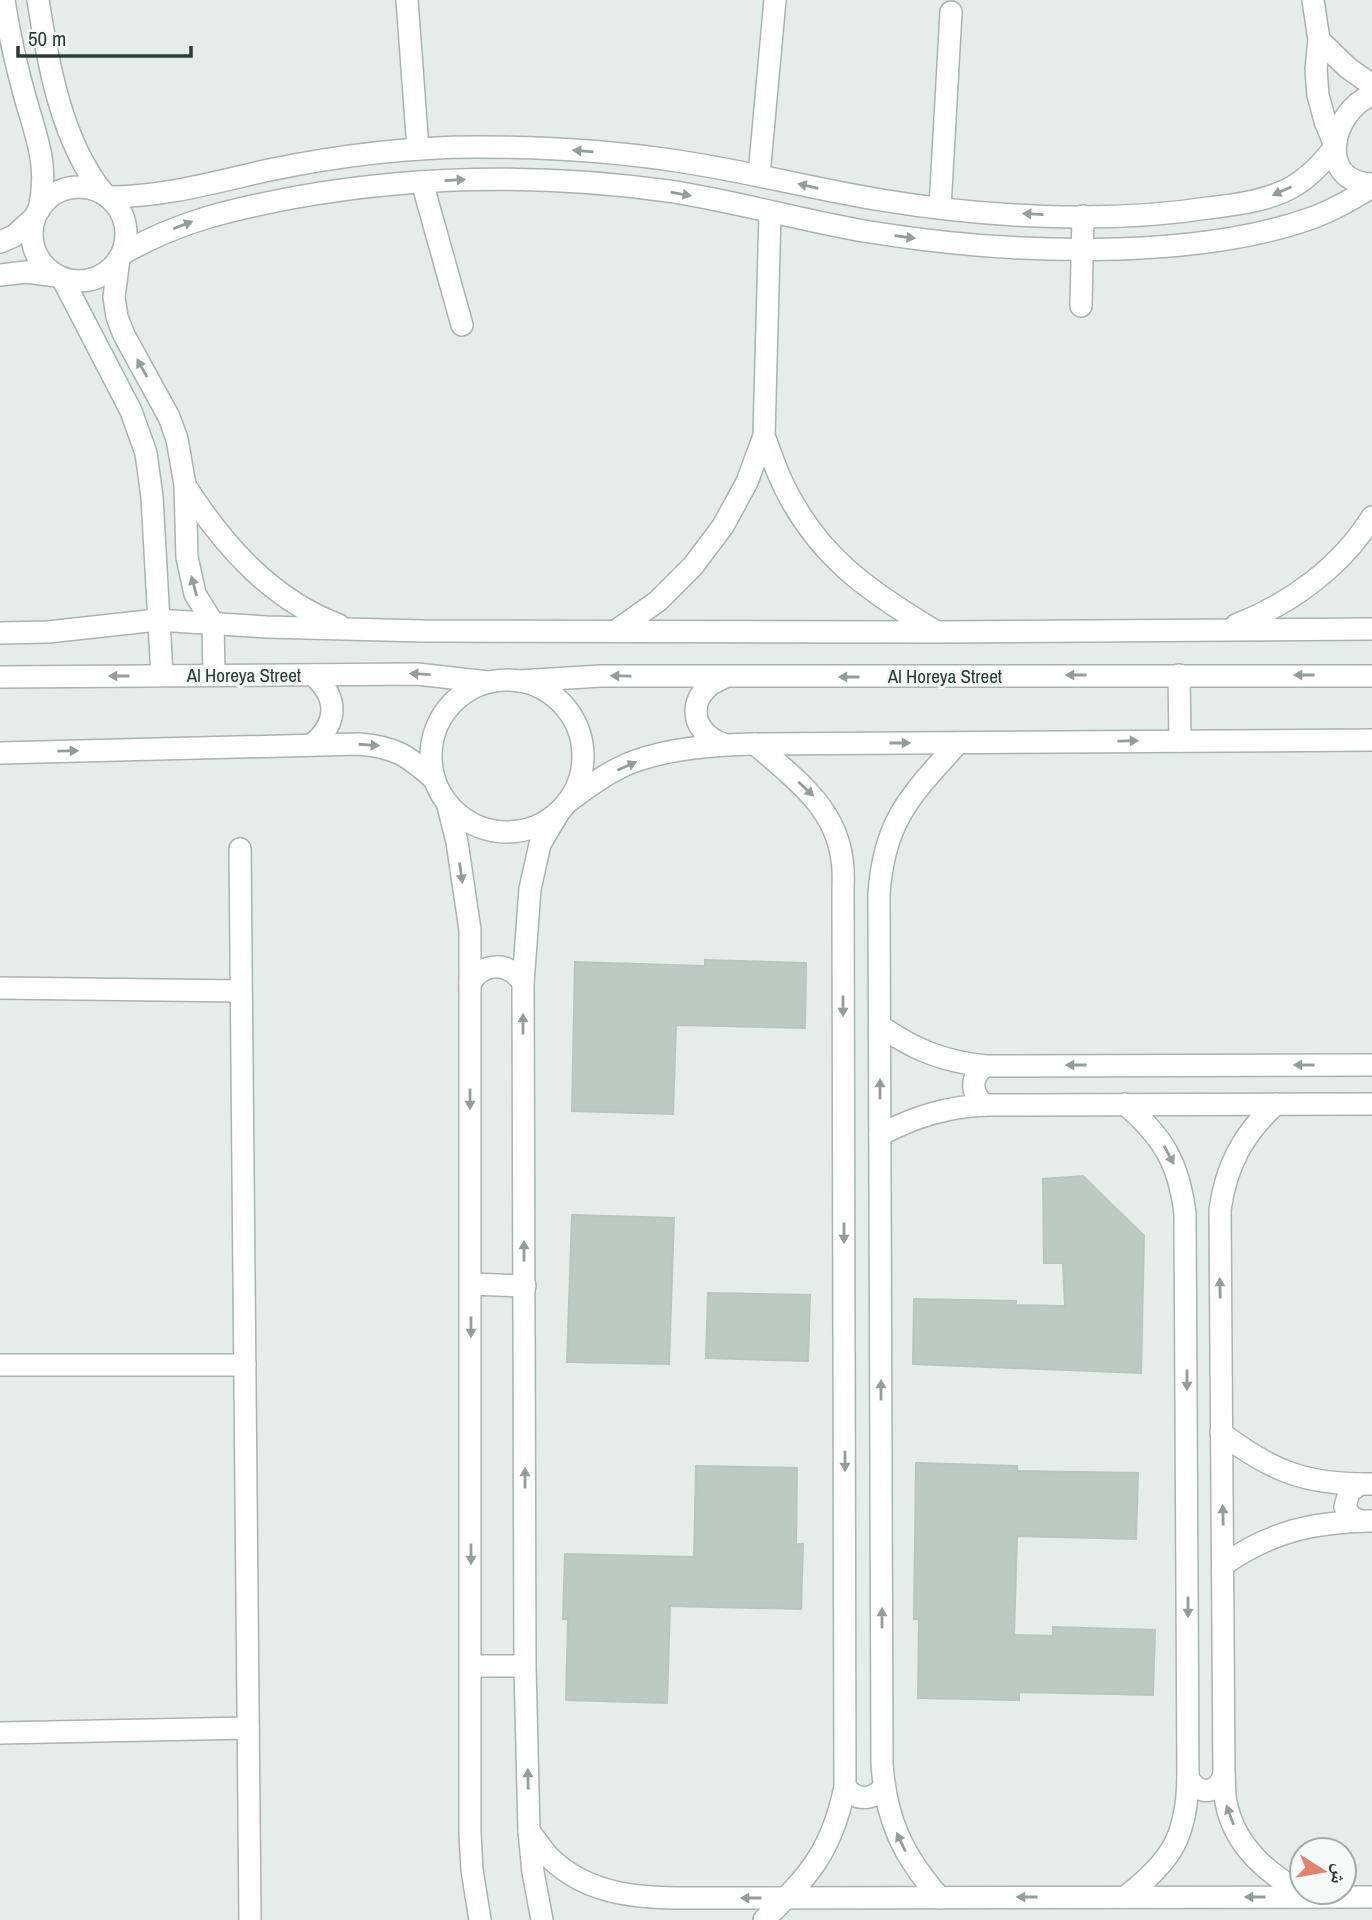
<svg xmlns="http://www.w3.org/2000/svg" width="1372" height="1920" font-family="'Archivo Narrow','Noto Naskh Arabic',sans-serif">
	<rect width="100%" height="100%" fill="#e5ece9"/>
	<g fill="#bdcac4" stroke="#b8c6bf" stroke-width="2">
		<polygon points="705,960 806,963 805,1028 676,1025 673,1114 572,1111 575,962 705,966"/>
		<polygon points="1083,1176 1144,1236 1141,1373 913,1364 914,1299 1016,1301 1016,1305 1065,1306 1063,1263 1044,1263 1043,1179"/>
		<polygon points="572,1215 674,1218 669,1364 567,1362"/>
		<polygon points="708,1293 810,1295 808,1361 706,1358"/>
		<polygon points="916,1463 1017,1466 1017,1471 1138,1473 1136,1539 1017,1536 1014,1635 1053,1636 1053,1627 1155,1630 1153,1695 1019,1692 1019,1700 918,1698 919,1619 914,1619"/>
		<polygon points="696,1466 797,1468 796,1544 803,1544 801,1609 670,1606 667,1703 566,1700 568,1619 563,1619 565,1554 694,1557"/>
	</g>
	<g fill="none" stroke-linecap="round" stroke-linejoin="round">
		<defs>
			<g id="minor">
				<path d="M4,0C9,33 16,65 25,97C37,139 49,166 39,210"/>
				<path d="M38,0C48,64 62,143 104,194"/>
				<polyline points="407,0 418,149"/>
				<polyline points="1313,0 1319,40 1316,69 1318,95 1325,121 1334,143"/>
				<polyline points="1319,40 1348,68 1372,85"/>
				<path d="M1372,95C1332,110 1315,182 1372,184"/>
				<polyline points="759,175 775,0"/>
				<polyline points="422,182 462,325"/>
				<circle cx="79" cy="234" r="47"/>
				<path d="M108,197C164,197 215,182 269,170C337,156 407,147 476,147C543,147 611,151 677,161C746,171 813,189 881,200C984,217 1105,224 1208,208C1233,205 1259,202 1282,192C1304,183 1320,166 1334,148"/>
				<polyline points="940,208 951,12"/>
				<polyline points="0,242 14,236 35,217"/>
				<path d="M122,254C179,221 233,209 297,197C420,175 545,174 668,191C736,201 802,221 870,232C999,253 1185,262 1309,219C1332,211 1352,199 1372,187"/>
				<polyline points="119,259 114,297 117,317 124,335 169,417 177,439 185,485 187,557 195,594 213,623 214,675"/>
				<polyline points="0,275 26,272 57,276"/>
				<polyline points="62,278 131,411 146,453 152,497 162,675"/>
				<polyline points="1081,306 1083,216"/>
				<path d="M764,436C770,451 775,467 782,482C816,555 868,591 935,631"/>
				<path d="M186,487C224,546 272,600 339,625"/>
				<path d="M1236,625C1290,604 1341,567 1372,517"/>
				<polyline points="617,630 658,601 693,566 723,526 747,482 764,436 770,212"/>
				<polyline points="0,633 48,632 157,620 267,627 424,631 936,632 1372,629"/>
				<polyline points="1179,675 1180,741"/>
				<polyline points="0,677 417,674 488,682"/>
				<circle cx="507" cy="756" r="76"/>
				<polyline points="519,681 601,676 1372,676"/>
				<path d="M723,744C687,731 687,692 723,678"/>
				<path d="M755,744C792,776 836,807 842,860C844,871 843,882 843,893L845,1787C831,1853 810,1874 764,1920"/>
				<path d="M312,745C338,723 339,698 313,675"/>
				<path d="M0,753L359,744C395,747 407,755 434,779"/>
				<path d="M569,801C588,787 608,772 630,763C669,748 713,745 755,744L1372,740"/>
				<polyline points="448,806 457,842 470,930 470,1833 472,1870 480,1920"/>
				<polyline points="240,849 250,1920"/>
				<path d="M470,983C484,962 508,961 523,983"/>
				<polyline points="0,988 241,991"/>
				<path d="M880,1026C915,1050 942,1061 985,1066L1372,1065"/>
				<path d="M985,1066C970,1077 970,1093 985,1105"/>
				<path d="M1125,1104C1163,1137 1179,1163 1185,1214L1188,1777C1187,1836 1172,1861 1125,1897"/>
				<path d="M1276,1104C1243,1134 1226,1166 1220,1210L1224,1774C1225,1783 1224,1793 1226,1802C1234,1846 1270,1877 1308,1895"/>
				<path d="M880,1135C914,1117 946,1107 985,1105L1372,1104"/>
				<polyline points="471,1284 525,1286"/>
				<polyline points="0,1365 245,1365"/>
				<path d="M1221,1433C1273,1472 1307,1485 1372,1484"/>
				<polyline points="1360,1484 1349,1492 1345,1507 1351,1517 1361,1521"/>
				<path d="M1223,1565C1272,1531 1313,1522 1372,1521"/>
				<polyline points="471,1666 525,1666"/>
				<polyline points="0,1733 248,1728"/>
				<path d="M1188,1777C1198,1796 1218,1795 1224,1774"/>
				<path d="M845,1787C856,1801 872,1801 884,1787"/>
				<path d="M529,1831C536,1840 542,1849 549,1857C592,1900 651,1898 708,1898L1372,1897"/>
				<path d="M940,1898C903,1856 886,1820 882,1764L879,894C884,820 911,795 958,743"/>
				<polyline points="542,1920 533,1872 529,1831 525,1666 523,983 530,889 540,844 559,812"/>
			</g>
		</defs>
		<use href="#minor" stroke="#a8b4af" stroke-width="24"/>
		<use href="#minor" stroke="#fff" stroke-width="21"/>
	</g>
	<defs><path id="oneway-solid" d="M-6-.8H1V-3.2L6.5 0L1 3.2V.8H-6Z" transform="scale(1.75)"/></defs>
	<g fill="#929e9a">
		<use href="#oneway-solid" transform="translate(583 151) rotate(-175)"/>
		<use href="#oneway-solid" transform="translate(455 180) rotate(-3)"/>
		<use href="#oneway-solid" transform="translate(808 186) rotate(-167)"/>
		<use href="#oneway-solid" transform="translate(1282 191) rotate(156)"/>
		<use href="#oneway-solid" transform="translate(681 194) rotate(10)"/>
		<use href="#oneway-solid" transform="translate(1033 214) rotate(-177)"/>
		<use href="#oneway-solid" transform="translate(183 225) rotate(-21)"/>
		<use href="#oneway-solid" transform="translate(905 237) rotate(8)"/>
		<use href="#oneway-solid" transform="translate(142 368) rotate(-119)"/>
		<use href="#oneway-solid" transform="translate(194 586) rotate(-105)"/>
		<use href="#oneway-solid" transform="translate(420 674) rotate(-177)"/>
		<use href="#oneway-solid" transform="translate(1076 675) rotate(180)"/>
		<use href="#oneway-solid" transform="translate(1304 675) rotate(-180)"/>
		<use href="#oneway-solid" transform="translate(119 676) rotate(180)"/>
		<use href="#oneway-solid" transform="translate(621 676) rotate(-179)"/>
		<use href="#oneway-solid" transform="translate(849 677) rotate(180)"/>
		<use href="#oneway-solid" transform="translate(1128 741) rotate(-1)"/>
		<use href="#oneway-solid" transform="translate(900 743)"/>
		<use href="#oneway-solid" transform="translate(369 745) rotate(4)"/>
		<use href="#oneway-solid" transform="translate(68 751) rotate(-1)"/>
		<use href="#oneway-solid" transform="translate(627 766) rotate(-24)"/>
		<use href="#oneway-solid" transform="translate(806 789) rotate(43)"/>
		<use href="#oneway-solid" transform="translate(461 873) rotate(82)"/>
		<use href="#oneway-solid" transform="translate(843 1006) rotate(90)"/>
		<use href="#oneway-solid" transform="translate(523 1024) rotate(-90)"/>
		<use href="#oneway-solid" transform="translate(1076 1065) rotate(180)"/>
		<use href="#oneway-solid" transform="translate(1304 1065) rotate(180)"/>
		<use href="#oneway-solid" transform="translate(880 1089) rotate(-90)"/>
		<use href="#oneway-solid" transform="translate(470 1099) rotate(90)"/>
		<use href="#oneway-solid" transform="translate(1169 1155) rotate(62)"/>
		<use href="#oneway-solid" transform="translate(844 1233) rotate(90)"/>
		<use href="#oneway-solid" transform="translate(524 1251) rotate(-90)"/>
		<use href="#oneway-solid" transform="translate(1220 1288) rotate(-91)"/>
		<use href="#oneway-solid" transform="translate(471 1327) rotate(90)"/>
		<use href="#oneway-solid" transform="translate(1187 1380) rotate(90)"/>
		<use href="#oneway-solid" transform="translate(881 1390) rotate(-90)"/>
		<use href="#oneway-solid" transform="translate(845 1461) rotate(90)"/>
		<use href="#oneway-solid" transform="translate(525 1478) rotate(-90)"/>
		<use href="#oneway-solid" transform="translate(1223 1515) rotate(-91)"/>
		<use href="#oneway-solid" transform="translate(471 1554) rotate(90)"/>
		<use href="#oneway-solid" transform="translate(1188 1607) rotate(90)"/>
		<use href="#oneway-solid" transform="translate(882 1618) rotate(-90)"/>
		<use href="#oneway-solid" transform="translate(528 1779) rotate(-91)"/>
		<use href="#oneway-solid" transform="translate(1230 1815) rotate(-110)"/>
		<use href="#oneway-solid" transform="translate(901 1842) rotate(-115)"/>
		<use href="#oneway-solid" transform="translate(1027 1897) rotate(180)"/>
		<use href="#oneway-solid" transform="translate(1255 1897) rotate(180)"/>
		<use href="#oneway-solid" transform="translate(751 1898) rotate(180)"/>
	</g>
	<g text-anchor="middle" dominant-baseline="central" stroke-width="6" stroke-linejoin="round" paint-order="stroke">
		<g font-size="19" fill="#263c35" stroke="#f5f9f7">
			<text x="244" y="675">Al Horeya Street</text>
			<text x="945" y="676">Al Horeya Street</text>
		</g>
	</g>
	<g transform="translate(1323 1871) rotate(101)"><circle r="33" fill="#f5f9f7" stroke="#a2ada9" stroke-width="2"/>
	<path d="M0-5L12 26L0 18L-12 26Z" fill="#e4836b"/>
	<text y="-10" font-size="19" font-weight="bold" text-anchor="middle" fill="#263c35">ش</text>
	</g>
	<path d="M18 46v10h173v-10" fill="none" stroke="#263c35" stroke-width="3.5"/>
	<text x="28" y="46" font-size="21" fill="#263c35" stroke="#f5f9f7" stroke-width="5" paint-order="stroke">50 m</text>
</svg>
